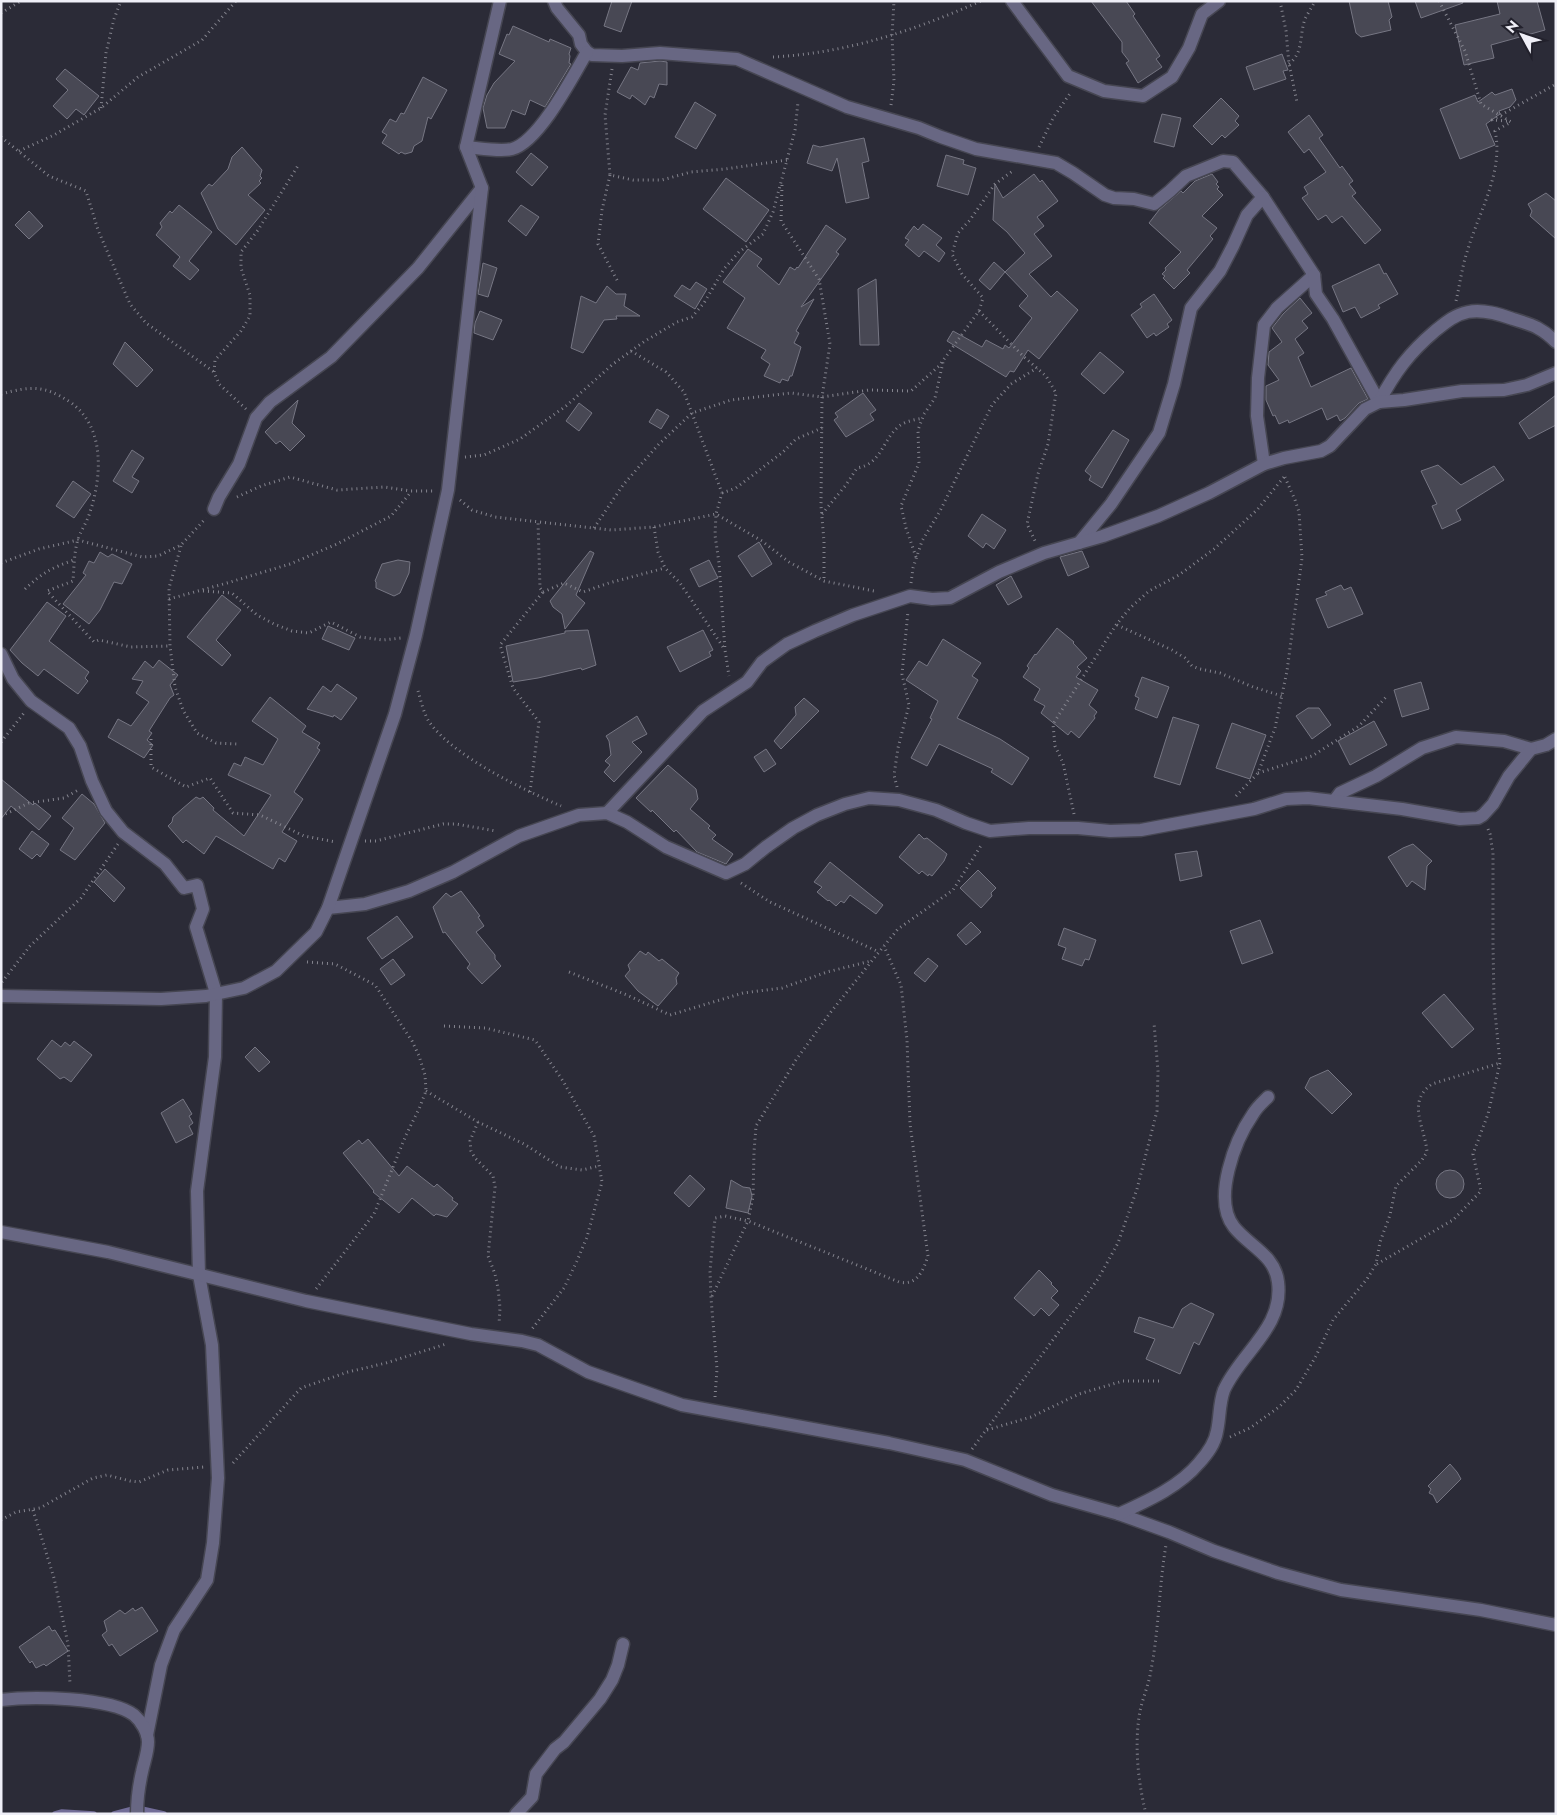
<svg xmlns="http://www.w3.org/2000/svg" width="1557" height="1815" font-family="Jost,sans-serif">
	<rect width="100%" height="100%" fill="#2b2b37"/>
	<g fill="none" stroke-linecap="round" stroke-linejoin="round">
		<g stroke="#726d98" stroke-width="5.5">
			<polyline points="55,1814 62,1812 94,1814"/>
			<polyline points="114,1814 137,1808 164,1814"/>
		</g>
	</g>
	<g fill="#484854" stroke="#767683">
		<polygon points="612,1 632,1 621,32 604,26"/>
		<polygon points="1091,1 1126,1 1135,14 1133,16 1160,56 1156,59 1162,67 1138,83 1126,63 1129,61 1122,52 1122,42"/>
		<polygon points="1349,1 1388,1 1392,17 1389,20 1391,30 1361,37 1356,33"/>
		<polygon points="1415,1 1462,1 1463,3 1421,18"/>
		<polygon points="1497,1 1537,1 1545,30 1491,45 1494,58 1464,65 1455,25 1500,14"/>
		<polygon points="513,26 549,42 550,39 571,48 569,54 570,56 569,63 571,64 545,107 530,100 525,115 512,110 505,128 487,128 483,108 487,95 494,83 515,61 499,54 507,34 509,35"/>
		<polygon points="1282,54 1288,70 1283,71 1286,79 1254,90 1246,67"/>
		<polygon points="660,61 667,62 667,85 659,84 654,98 650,96 645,105 632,95 630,99 617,92 631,67 638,70 640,63"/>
		<polygon points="65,69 99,96 84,115 76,109 67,119 53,106 68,90 56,79"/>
		<polygon points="423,77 447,90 431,119 428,117 422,141 414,146 412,152 405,154 401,152 399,154 382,143 387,135 382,132 390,119 396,122 401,113 404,114"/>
		<polygon points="1512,89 1516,100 1510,107 1499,111 1500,114 1486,124 1495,145 1460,159 1440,109 1475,95 1478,102 1492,92 1495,95"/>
		<polygon points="1221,98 1239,116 1235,121 1239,125 1225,138 1222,135 1212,145 1193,126"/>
		<polygon points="695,102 716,115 696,149 675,137"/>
		<polygon points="1162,114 1181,118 1174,147 1154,142"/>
		<polygon points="1309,115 1323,135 1319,138 1340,168 1342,166 1353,181 1349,184 1356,193 1352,196 1381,230 1365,244 1342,216 1332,223 1326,215 1318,220 1302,198 1308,194 1304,187 1326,172 1309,149 1304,153 1288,132"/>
		<polygon points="864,138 869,161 862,163 869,198 846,203 837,158 832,171 807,163 813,145 820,147"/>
		<polygon points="242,147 262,170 260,176 262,178 259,181 261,183 248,195 265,210 236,245 218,229 201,193 209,184 212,186 228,169 232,157"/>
		<polygon points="531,153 548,167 532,186 516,172"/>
		<polygon points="946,155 964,160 963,164 976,168 968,195 937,186"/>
		<polygon points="1034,174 1040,182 1042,180 1058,201 1037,217 1044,226 1034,234 1052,256 1029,274 1051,297 1057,291 1078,310 1039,359 1028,350 1014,372 1010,371 1006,377 947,341 953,331 982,347 986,340 1003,349 1005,345 1009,348 1032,318 1019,306 1028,296 1005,272 1025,253 1007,232 993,220 995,184 1003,198"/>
		<polygon points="1212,174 1218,182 1216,184 1219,187 1217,189 1223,195 1202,216 1217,228 1210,236 1213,239 1187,270 1190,273 1174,289 1163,278 1165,276 1162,274 1166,270 1165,268 1181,252 1149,223 1159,210 1181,191 1183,193 1195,181"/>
		<polygon points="726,178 769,210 746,242 703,209"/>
		<polygon points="1546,193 1556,201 1556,239 1530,216 1532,211 1528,204"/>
		<polygon points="179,205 212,232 189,261 199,270 190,280 173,266 180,257 156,235 162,227 160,223 170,211 172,213"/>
		<polygon points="521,205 539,217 526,236 508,221"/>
		<polygon points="29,211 43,226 29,239 15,225"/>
		<polygon points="923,224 942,238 936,245 945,253 939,262 924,251 919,257 905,245 909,240 905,238 914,226 918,230"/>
		<polygon points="826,225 846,239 836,252 839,254 801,307 814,299 796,331 799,333 794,343 801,347 792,376 790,376 788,381 782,379 780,383 764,376 770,364 761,358 766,350 727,328 745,298 723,282 748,249 762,259 757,266 779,285 790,267 795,270 797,267 798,268"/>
		<polygon points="994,262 1005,272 990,290 979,280"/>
		<polygon points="483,263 497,268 488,297 478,294"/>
		<polygon points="1379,264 1384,274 1386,273 1398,294 1378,305 1380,308 1361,318 1355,307 1343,312 1332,286"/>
		<polygon points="876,279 879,345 860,345 858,289"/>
		<polygon points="696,282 707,289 695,309 674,296 682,285 690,290"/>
		<polygon points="607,286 616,294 626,294 624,306 640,316 616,316 617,319 604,320 583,353 571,348 581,296 596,303"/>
		<polygon points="1154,294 1172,320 1167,324 1169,327 1156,336 1154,333 1147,338 1131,315 1142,307 1140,304"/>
		<polygon points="1300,298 1312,313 1302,321 1308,328 1295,339 1304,353 1298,357 1311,387 1351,368 1368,399 1359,403 1345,418 1340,421 1337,415 1327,420 1322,408 1289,423 1288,420 1279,424 1275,415 1273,416 1266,400 1266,386 1279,380 1268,365 1269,352 1282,342 1272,328 1283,314"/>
		<polygon points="480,311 502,320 493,340 474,333 475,323"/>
		<polygon points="125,342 153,370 137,387 113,364"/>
		<polygon points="1100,352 1124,372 1104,394 1081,374"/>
		<polygon points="863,393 876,410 870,414 874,420 846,437 834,420 838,417 835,413"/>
		<polygon points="1556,395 1556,425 1529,439 1519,423"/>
		<polygon points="298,400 292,423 305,436 290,451 280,441 276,444 265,432"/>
		<polygon points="579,403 592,413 579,431 566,421"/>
		<polygon points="657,409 669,416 661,429 649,422"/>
		<polygon points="1113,430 1129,440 1102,488 1089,480 1091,476 1085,471"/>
		<polygon points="132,450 144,458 132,477 139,481 132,493 113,481"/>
		<polygon points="1438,465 1461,485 1494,466 1504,480 1456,510 1461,520 1442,529 1432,506 1437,504 1421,471"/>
		<polygon points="73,481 91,494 74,518 56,506"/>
		<polygon points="982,514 1006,530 994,549 986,543 983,548 968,536"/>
		<polygon points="759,542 772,564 752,577 738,556"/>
		<polygon points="590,551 594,553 576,595 585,603 565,629 562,614 553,607 550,601"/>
		<polygon points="1082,551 1089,567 1068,576 1060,557"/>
		<polygon points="100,552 108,557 112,554 132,564 122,584 114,582 100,610 89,624 63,604 86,575 83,573 89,561 94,563"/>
		<polygon points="398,560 410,562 409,573 400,593 394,596 376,588 376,582 375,581 382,564"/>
		<polygon points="709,560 718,578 699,587 690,569"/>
		<polygon points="1011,576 1022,597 1008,605 996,585"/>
		<polygon points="1341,585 1344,590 1351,587 1363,614 1328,628 1316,599 1327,595 1325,592"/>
		<polygon points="222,595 241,610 216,640 231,655 222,666 187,637"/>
		<polygon points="47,602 66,616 49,641 89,672 85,678 88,681 78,694 44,669 38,676 22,663 10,650"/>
		<polygon points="328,626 355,638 349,650 322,639"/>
		<polygon points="1057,628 1074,642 1073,643 1087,658 1077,667 1081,671 1076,677 1098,690 1089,705 1097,712 1094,716 1095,718 1079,738 1071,731 1068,735 1041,713 1045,706 1034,700 1040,689 1023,677 1029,668 1027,666 1035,654 1036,655"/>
		<polygon points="588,630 596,665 582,670 581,668 538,678 513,682 506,646 565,633 565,631"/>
		<polygon points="703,630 713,650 709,652 711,656 680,672 667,647"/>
		<polygon points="943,639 981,663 972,676 978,680 957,718 1000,739 1029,758 1012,785 991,772 993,769 939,744 927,766 911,758 932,719 930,718 938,701 906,680 919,661 927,666"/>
		<polygon points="159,660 178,675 170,685 174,695 170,698 149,731 152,733 147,740 153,745 144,758 108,737 118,719 131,726 149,702 136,693 143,681 132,679 145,661 153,668"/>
		<polygon points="1142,677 1169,687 1157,718 1135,709 1139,698 1135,696"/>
		<polygon points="1421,682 1429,709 1402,717 1394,690"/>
		<polygon points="337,684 357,698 341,720 334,715 333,717 307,709 323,686 331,692"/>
		<polygon points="270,697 306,726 302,732 320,743 317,748 320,750 294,792 303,799 282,832 297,841 285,862 279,858 273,869 216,836 204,854 186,840 183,843 168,826 172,822 173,817 182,809 196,797 200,799 203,797 214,808 213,810 244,836 271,795 228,775 234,763 241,766 245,757 263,765 278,739 252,721"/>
		<polygon points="804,698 819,711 781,749 774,741 796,715 795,707"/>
		<polygon points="1308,708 1319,708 1331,725 1312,739 1296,716"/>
		<polygon points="637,716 647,734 632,742 642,752 614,782 604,772 610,765 605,761 611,755 609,741 606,736"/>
		<polygon points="1173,717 1199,725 1180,785 1154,777"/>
		<polygon points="1374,721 1387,745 1350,765 1338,741"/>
		<polygon points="1232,723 1266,735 1250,779 1216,768"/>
		<polygon points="766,749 776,764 764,772 754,757"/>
		<polygon points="668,765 696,789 698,799 690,809 710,826 708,828 716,835 712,839 733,854 726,864 697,852 676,830 674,832 652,810 651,812 636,798"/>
		<polygon points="1,779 33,805 35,803 51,816 39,830 11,806 1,819"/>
		<polygon points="82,794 94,804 105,823 75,860 60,850 74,828 62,818"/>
		<polygon points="32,831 49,844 40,857 37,854 32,859 19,849"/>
		<polygon points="919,834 924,839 927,838 947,854 944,861 932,876 929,874 928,876 922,871 919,874 899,857"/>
		<polygon points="1413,844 1432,861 1427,866 1425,890 1412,881 1407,887 1388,857 1403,848"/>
		<polygon points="1197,851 1202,876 1180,881 1175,854"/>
		<polygon points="830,862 883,905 876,914 850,895 844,903 841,901 836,906 829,900 828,901 817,892 822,887 814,882"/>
		<polygon points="105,869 125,888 114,902 94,882"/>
		<polygon points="978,870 996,888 991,893 992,896 981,908 960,888"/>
		<polygon points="461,891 480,916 478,917 484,926 476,932 495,955 495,959 501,966 482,984 467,968 470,964 445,932 443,933 433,907 446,893 451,897"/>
		<polygon points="397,916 413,937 382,959 367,938"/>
		<polygon points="1260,920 1273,953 1242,964 1230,931"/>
		<polygon points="971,922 981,932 966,945 957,935"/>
		<polygon points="1064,928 1096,940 1089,960 1085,959 1082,966 1062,959 1066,948 1058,945"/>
		<polygon points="640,951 646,955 648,952 659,961 662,959 679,973 676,978 677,984 658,1006 638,991 625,976 630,970 628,965"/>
		<polygon points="928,958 938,966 925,982 914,973"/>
		<polygon points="393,959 405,975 391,985 380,969"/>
		<polygon points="1444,994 1474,1029 1452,1048 1422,1013"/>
		<polygon points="52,1040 61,1047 65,1042 70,1046 74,1041 92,1055 71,1082 64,1077 60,1079 37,1059"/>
		<polygon points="255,1047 270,1062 259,1072 245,1057"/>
		<polygon points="1328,1070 1352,1094 1332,1114 1305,1088 1310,1078"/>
		<polygon points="183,1099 192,1114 189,1116 193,1123 189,1126 193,1134 176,1143 161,1113"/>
		<polygon points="368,1139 399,1176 407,1166 434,1187 437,1184 453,1198 452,1200 458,1204 447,1217 436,1214 434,1216 412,1198 399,1213 373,1192 374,1191 343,1153 359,1140 362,1144"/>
		<circle cx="1450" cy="1184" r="14"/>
		<polygon points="690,1175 705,1189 689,1207 674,1193"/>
		<polygon points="731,1180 743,1187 750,1188 752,1196 748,1213 726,1208"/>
		<polygon points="1039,1270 1052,1283 1051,1284 1058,1291 1051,1298 1059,1305 1049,1316 1041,1308 1034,1316 1014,1298"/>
		<polygon points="1191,1303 1214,1314 1199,1345 1194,1342 1180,1374 1146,1359 1155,1339 1134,1332 1139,1317 1173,1328 1182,1309"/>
		<polygon points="1450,1464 1457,1472 1461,1479 1437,1503 1433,1495 1429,1493 1431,1489 1428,1486"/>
		<polygon points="142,1607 158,1631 120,1656 112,1644 109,1646 102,1635 107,1631 104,1621 120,1610 125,1614 133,1608 135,1611"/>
		<polygon points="49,1626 52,1631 55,1630 68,1651 46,1666 44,1664 36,1668 32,1661 30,1663 19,1647"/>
	</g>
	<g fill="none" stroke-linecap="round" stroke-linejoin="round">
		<defs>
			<g id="minor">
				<polyline points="554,1 557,8 579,35 581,44 587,52 592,55 622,56 660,53 737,59 847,107 919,128 941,137 976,149 1056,163 1073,173 1105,195 1114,198 1134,199 1154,204 1170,191 1186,176 1223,161 1233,162 1263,197 1314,275 1277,308 1264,325 1258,378 1257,416 1264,464"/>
				<polyline points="1012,1 1068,76 1104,91 1143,96 1172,77 1189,48 1202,14 1219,1"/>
				<path d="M466,147C479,148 500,152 512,149C539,142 573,76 587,52"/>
				<polyline points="1314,275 1316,294 1333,319 1379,402"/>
				<path d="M1379,402C1395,372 1409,353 1435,331C1446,322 1454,315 1468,312C1483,309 1499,314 1513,319C1532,325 1541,327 1556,342"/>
				<polyline points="214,509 219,497 239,464 256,418 270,402 331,357 418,268 482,188"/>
				<polyline points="1079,543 1111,504 1159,433 1174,384 1191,308 1220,271 1233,246 1247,215 1263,197"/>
				<polyline points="1,654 13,679 31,701 69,728 80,746 92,781 106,811 123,832 165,864 184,888 197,885 203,909 196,927 216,993 215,1057 197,1191 199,1275 212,1345 218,1478 213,1543 207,1580 174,1630 161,1665 147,1735"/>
				<polyline points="1334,801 1340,793 1376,776 1422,748 1456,737 1504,741 1531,749 1546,745 1556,739"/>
				<polyline points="607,813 703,711 747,682 762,662 787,644 815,631 853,615 910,596 932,599 950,598 999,572 1044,553 1103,536 1158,516 1209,493 1264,464 1284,458 1321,451 1330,446 1365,409 1379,402 1404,400 1462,391 1504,390 1527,385 1556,373"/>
				<polyline points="328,908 365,904 409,891 453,872 519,836 579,815 607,813 627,822 666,847 726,873 745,864 766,847 793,828 817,815 845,804 869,798 899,800 936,810 966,823 990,831 1029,828 1078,828 1110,831 1141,830 1254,809 1286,799 1308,798 1402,809 1460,819 1478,818 1483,815 1493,804 1509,776 1531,749"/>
				<polyline points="1,996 161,999 206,996 244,988 276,971 316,932 328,908 395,714 416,635 448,490 482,188 466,147 500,1"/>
				<polyline points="1,1232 108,1252 306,1301 471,1334 522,1341 538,1345 588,1372 682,1405 889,1443 965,1460 1052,1495 1119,1514 1169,1532 1214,1551 1278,1573 1341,1590 1481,1610 1556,1625"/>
				<path d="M1119,1514C1147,1501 1179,1487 1199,1463C1207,1454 1215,1444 1217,1431C1220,1418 1219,1403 1224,1390C1241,1352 1284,1328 1278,1282C1275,1255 1249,1246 1234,1227C1212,1199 1235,1140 1253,1114C1257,1107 1263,1102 1268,1097"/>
				<path d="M1,1700C31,1696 110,1697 134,1715C141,1721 148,1732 148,1742C148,1752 144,1762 142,1772C139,1785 137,1800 137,1814"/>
				<polyline points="516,1814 532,1797 536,1774 555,1749 564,1742 600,1699 612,1680 618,1665 623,1644"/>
			</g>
		</defs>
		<use href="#minor" stroke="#464652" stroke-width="15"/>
		<g stroke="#84848e" stroke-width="3" stroke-dasharray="1 4" stroke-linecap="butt">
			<polyline points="1280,1 1286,31 1289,64 1297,102"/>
			<path d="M1439,1L1465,51L1481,104L1511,122L1495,131C1504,171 1479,212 1468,249C1462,266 1460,284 1456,301"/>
			<polyline points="1,13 21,1"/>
			<path d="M773,57C847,53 913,31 981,1"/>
			<path d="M1289,64C1304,52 1299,36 1305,19C1308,13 1312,7 1315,1"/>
			<polyline points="612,69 605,115 610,175 633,180 662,180 691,172 725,169 787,160"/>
			<polyline points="891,105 894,81 892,35 894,1"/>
			<polyline points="101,108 106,53 114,19 121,1"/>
			<polyline points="1507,121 1492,120 1556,84"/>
			<polyline points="1,137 49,176 86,191 98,230 130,304 146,323 214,372"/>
			<polyline points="1039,147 1053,118 1071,92"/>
			<polyline points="19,151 54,135 101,108 138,77 202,40 236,1"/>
			<polyline points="610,175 602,210 598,244 618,282"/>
			<polyline points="782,185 781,221 819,279 830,344 822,397 821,506 824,541 824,581"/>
			<polyline points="979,311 1023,356 1046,376 1056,393 1048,444 1038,474 1027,524 1035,541"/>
			<polyline points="631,351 666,372 684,392 722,493 716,514 715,535 719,563 725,650 729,676"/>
			<path d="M1,394C31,386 44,385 70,402C106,427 102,478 89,515C86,524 79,533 77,543C74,555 74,568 73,581L47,591L94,642L99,640L131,647L170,646"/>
			<polyline points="246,409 219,384 214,372 215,360 241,331 250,316 250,295 241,268 241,252 258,230 299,164"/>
			<polyline points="465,457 484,455 520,439 566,406 613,364 645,341 677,322 692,317 704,303 724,269 739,252 763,234 773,212 795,130 798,102"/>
			<polyline points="722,493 736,488 783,452 796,439 822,428"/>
			<polyline points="237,497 261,486 290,477 337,490 384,487 411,491 433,491"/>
			<polyline points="460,500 472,510 495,517 611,530 654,527 716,514 762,541 789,562 824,581 874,591"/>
			<path d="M822,514L846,485L857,468C881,464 882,442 897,428C904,421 914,420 923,418"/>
			<polyline points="654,527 658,552 665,568 680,583 725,650"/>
			<polyline points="594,528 623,485 659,444 692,413 731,400 791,393 822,397 869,390 911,391 939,366 979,311 983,298 962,274 952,254 958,233 970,220 995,184 1014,170"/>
			<polyline points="181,546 169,588 170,646 175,687 183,710 197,733 216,743 238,744"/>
			<polyline points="916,557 906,528 901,506 919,463 918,430 924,414 935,398 943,362"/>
			<polyline points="1,563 39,549 78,540 142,557 158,556 181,545 206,518"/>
			<polyline points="911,583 913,568 922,541 940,511 992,405 1011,384 1037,368"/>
			<path d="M25,589C42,573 51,568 74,560"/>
			<polyline points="203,591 232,593 257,615 274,624 292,631 309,633 331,622 360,637 383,640 401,638"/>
			<polyline points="543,592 564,583 583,592 609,583 665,568"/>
			<polyline points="169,599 227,583 290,564 337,544 391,516 411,492"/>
			<polyline points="1117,625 1172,650 1185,658 1192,666 1200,669 1220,673 1253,687 1282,696"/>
			<path d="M418,691C421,701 424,715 430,723C455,757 522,789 561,806"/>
			<polyline points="151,739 151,767 186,787 210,778 233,813 260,815 304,836 336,842"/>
			<polyline points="1,742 24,713"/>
			<polyline points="1258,773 1312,756 1359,726 1387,696"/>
			<polyline points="897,787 894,775 898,748 909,705 902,674 908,611"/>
			<polyline points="530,792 539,722 513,688 500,645 543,592 540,588 538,522"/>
			<polyline points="1236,796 1258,773 1275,728 1287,671 1302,558 1299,512 1295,500 1284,475"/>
			<polyline points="1074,814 1063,763 1055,746 1053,724 1116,625 1130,608 1149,591 1179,575 1214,549 1257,510 1284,477"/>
			<polyline points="1,816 29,803 64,798 80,789"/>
			<polyline points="365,841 376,841 443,824 456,824 496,831"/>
			<polyline points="741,883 770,902 879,952"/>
			<polyline points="307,962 335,964 375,985 412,1041 419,1056 425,1075 426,1091 419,1109 406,1135 374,1214 316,1289"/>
			<polyline points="569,972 627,995 670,1015 743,993 782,988 827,972 871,961"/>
			<polyline points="2,982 30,946 81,898 118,844"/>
			<polyline points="444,1026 485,1028 535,1040 563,1081 594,1136 602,1182 587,1237 577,1261 564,1288 532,1329"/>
			<polyline points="426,1091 478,1122 524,1144 560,1167 582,1170 599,1166"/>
			<polyline points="478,1122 470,1141 471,1151 475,1158 493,1176 495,1187 488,1256 495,1274 498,1288 500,1308 499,1324"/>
			<polyline points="1377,1264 1453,1220 1481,1191 1473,1154 1488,1114 1500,1063 1494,1002 1493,945 1493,853 1490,834 1488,829"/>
			<polyline points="712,1296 748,1221 753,1197 754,1152 756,1126 796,1060 830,1013 879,952 898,929 953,890 982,844"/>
			<path d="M715,1397L717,1369L711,1298L710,1271L715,1218L725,1216L748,1221L899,1282C917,1286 923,1271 928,1256L910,1124L907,1040L901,985L884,946"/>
			<polyline points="987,1430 1031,1417 1079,1394 1123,1381 1161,1381"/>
			<path d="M1230,1437L1250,1428L1279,1407L1296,1390L1316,1356L1333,1320L1367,1279L1376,1264L1380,1242L1390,1215L1396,1186L1422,1160L1427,1152C1425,1127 1406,1102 1432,1084L1500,1063"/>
			<polyline points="972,1449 1098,1279 1118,1243 1137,1189 1157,1111 1158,1071 1154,1023"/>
			<polyline points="233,1463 301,1388 348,1372 386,1363 446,1344"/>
			<polyline points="33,1510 54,1578 68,1644 70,1684"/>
			<polyline points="1,1520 16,1512 40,1508 93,1478 107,1475 130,1481 139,1482 168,1470 204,1467"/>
			<path d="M1146,1814C1138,1782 1134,1744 1140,1711C1143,1697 1149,1684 1151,1670C1159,1629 1159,1586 1166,1545"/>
		</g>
		<use href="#minor" stroke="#686783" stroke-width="12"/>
	</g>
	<rect width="1557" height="1815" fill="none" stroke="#efeff7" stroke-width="5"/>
	<g transform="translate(1522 35) rotate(310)" stroke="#22212c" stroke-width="4" paint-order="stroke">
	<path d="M0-4L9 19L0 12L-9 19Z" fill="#efeff7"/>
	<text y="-8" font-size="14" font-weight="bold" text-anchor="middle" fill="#efeff7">N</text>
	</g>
</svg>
